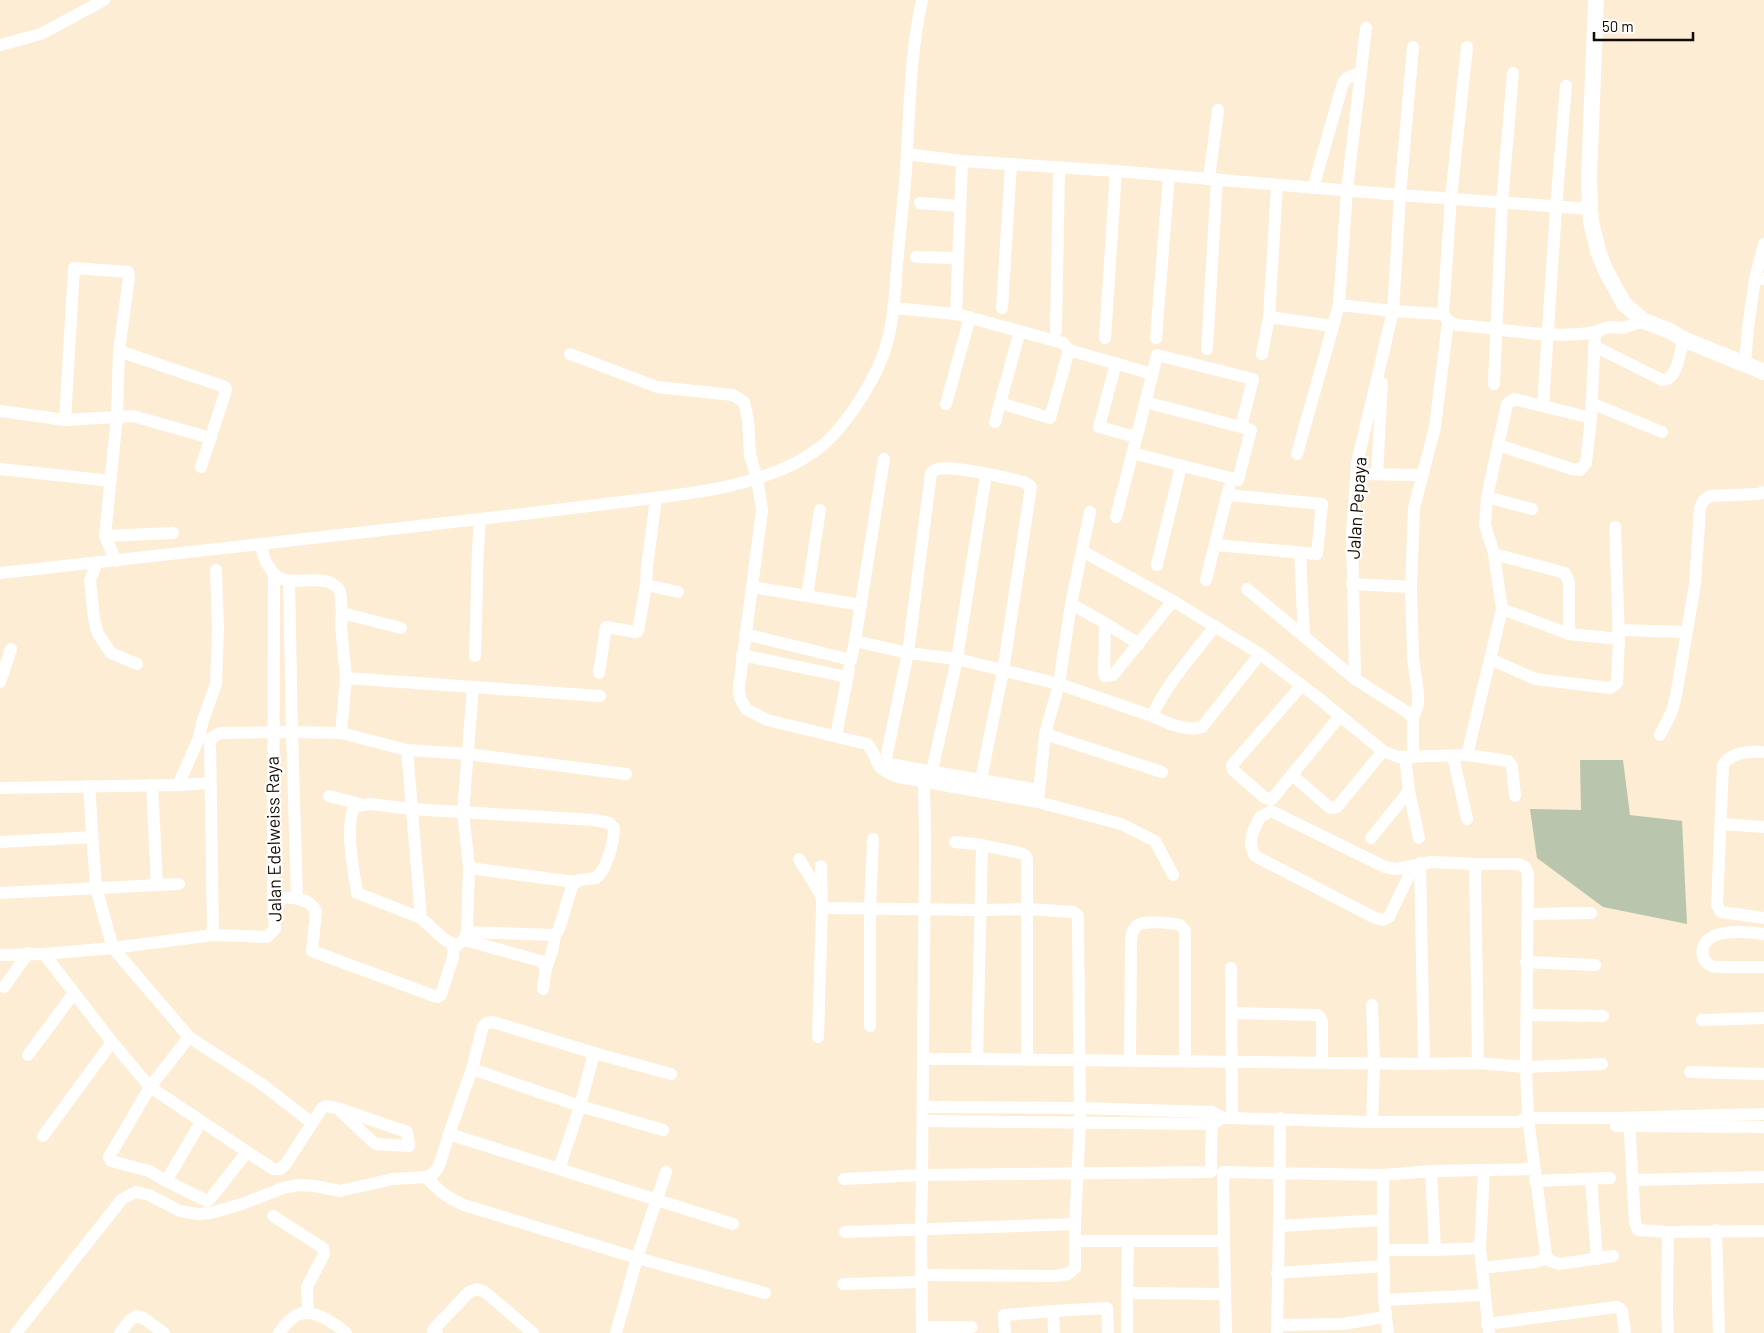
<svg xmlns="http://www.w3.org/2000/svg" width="1764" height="1333" font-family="Barlow,sans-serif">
	<rect width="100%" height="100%" fill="#fdedd4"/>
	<polygon fill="#b9c6ad" points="1580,760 1623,760 1630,815 1682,821 1687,924 1603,907 1537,858 1530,809 1581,810"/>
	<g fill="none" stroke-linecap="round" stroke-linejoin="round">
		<g stroke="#fff" stroke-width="12">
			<path d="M1366,28L1347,190L1339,305L1393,311L1443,314L1448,321L1457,325C1502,328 1550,340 1595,332L1591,418L1586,463L1580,470L1572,469L1498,445"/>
			<polyline points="0,45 41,34 104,0"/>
			<polyline points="907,154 962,161 1116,171 1400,195 1590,209"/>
			<polyline points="1209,179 1218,110"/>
			<polyline points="1313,188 1343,83 1347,78 1361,72"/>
			<polyline points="920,203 959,206"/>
			<polyline points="916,257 958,258"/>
			<polyline points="1755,279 1764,244"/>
			<polyline points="893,308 956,314 962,161"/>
			<polyline points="1002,308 1011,165"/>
			<polyline points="956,314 1063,343 1069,350 1152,374"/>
			<polyline points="1443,314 1451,198 1467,47"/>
			<polyline points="1269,317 1332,326"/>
			<polyline points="1020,331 1000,403 1050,418 1069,350"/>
			<polyline points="1056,331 1059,168"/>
			<polyline points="1595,332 1608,327 1623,328 1644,321"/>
			<polyline points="1105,338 1116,171"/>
			<polyline points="1156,338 1169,175"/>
			<path d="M1594,346L1662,380C1678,380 1680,351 1683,339"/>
			<polyline points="1207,349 1217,179"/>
			<polyline points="119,351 225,387 226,390 201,467"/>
			<path d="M570,354L657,387L733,395L744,402L748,420L750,455L757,479L762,510L739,687L740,698L746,709L767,720L867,744C883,762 868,765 898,777L1038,802L1121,824L1155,841L1173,875"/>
			<polyline points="1262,354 1269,317 1277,186"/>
			<polyline points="1116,363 1099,427 1136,437"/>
			<polyline points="1745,364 1748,327 1755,279 1764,279"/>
			<polyline points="1494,384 1502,202 1513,73"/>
			<polyline points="1591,403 1662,432"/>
			<polyline points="946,404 970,317"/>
			<polyline points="1543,406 1556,208 1566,86"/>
			<polyline points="0,411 65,420 133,416 211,438"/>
			<polyline points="65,420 74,268 128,272 129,277 119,351 117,416 105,536 116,561"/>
			<polyline points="995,422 1000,403"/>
			<polyline points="1132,453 1238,480 1251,430 1241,427"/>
			<polyline points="1297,454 1339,305"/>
			<polyline points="0,469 111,481"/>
			<polyline points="1357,474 1422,475"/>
			<polyline points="1377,474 1382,383"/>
			<polyline points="1487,497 1532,509"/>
			<polyline points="656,498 647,567 646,585 678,592"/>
			<path d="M1116,517C1130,463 1144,409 1157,355L1253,379L1241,427L1145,402"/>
			<polyline points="105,536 173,533"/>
			<path d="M262,545C262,553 264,560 269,567C284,596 323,566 340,591L342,613L341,626L346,678"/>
			<polyline points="1215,545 1317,554 1322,504 1228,495"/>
			<polyline points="1082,551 1173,601 1260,654 1317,697 1383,751 1398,757 1467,755 1502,609 1494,554 1485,525 1487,497 1507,404 1514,399 1591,418"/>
			<polyline points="1300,553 1304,637"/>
			<polyline points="1494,554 1565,573 1569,582 1569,634"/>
			<polyline points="97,562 90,580 94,618 98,634 111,653 137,664"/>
			<polyline points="1157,565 1181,466"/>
			<path d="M0,573C172,554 343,535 515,515C556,510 597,505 638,500C688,494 739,488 785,468C796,463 809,456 819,448C843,430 871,386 882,358C895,325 895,288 898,254C901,219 906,185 907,150C910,99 911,49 922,0"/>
			<polyline points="1206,580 1229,488"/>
			<polyline points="289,581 292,732 297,898"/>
			<polyline points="1352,584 1411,587"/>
			<polyline points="752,587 861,605"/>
			<polyline points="1247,589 1355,679 1407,712 1413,718 1418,705 1418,693 1413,658 1411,587 1414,508 1435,427 1448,321"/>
			<polyline points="807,596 820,510"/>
			<polyline points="1071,604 1105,623 1139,644"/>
			<polyline points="1502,609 1569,634 1619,639 1615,527"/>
			<polyline points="342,613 401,628"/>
			<polyline points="1105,623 1104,673 1105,676 1113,675 1173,601"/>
			<path d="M1215,626C1193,655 1167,683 1152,716C1167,723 1186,732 1202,727L1260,654"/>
			<polyline points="1618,630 1686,632"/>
			<polyline points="745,634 851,660 855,641 908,653 957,659 1059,684 1152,716"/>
			<polyline points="855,641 884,459"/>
			<polyline points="742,655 847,677"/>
			<path d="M475,656C477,611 476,565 480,520"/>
			<polyline points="1490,659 1535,679 1610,688 1617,683 1619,639"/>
			<polyline points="599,673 606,627 635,632 638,631 646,585"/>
			<polyline points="1355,679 1352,535 1357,463 1393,311 1400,195 1413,47"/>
			<polyline points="0,682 11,649"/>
			<polyline points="1302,685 1232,765 1233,770 1265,798 1272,799 1340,716"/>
			<polyline points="341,733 407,750 468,754 626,774"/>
			<polyline points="1045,734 1162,772"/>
			<polyline points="1660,735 1672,711 1676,696 1695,584 1700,508 1703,501 1710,496 1758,494 1764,492"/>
			<polyline points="836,736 849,669"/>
			<path d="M1764,752C1750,751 1731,752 1723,765L1717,905L1721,912L1764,918"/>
			<polyline points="1467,755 1508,761 1512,766 1515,796"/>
			<polyline points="1453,756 1467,819"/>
			<polyline points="1405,757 1409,791 1419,838"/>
			<polyline points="1413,757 1413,718"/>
			<polyline points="878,762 1039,790"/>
			<path d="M885,763L908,653L931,473C934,470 934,470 938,469C951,465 1008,478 1024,482L1031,487L1003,671L981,779"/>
			<polyline points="932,771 957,659 986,475"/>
			<polyline points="1292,775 1330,808 1337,807 1383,751"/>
			<polyline points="152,785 157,885"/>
			<polyline points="178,785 199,738 203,720 216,684 218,629 216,570"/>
			<polyline points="89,786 96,888 113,948 189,1037 263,1085 312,1123"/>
			<polyline points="0,788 178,785 210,783"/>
			<polyline points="329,796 360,804"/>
			<polyline points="1038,802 1045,734 1059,684 1071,604 1090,512"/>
			<polyline points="1721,824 1764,827"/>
			<polyline points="1371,838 1409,791"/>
			<polyline points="0,842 92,837"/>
			<polyline points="955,842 982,845 1020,853 1025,855 1027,859 1027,1060"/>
			<polyline points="799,859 821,895"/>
			<polyline points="1420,863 1424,1064"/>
			<polyline points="1475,864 1478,1063"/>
			<path d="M1413,867L1389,917L1383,920L1375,918L1255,856C1247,841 1253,831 1260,817L1271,811L1385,867L1396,869L1432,862L1475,864H1518L1525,867L1528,873L1526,1067L1528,1118L1546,1255L1550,1261L1560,1264L1613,1256"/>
			<polyline points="469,868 575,882"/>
			<polyline points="0,893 179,884"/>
			<path d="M273,901C286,895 309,897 316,911L312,951L434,996L438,997L441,995L453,957V944L444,939L421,918L407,750"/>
			<polyline points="822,908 981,910 1028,909 1073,912 1078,916 1080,1122 1075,1224 1075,1268 1068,1274 1054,1276 921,1275"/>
			<polyline points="1527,914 1591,913"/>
			<path d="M421,918L357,893C354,873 344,823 355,806L370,804L411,809L594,820L609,823L614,828C614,842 607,869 596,878L579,880L572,886L559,929L555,935L467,932"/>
			<path d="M1764,934C1751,932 1725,930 1714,936C1699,942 1698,963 1715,967H1764"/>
			<polyline points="213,935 210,739 220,733 292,732 341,733 346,678 600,696"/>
			<polyline points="464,940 541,961 546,968 543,989"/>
			<polyline points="454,947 464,940 467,932 469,868 463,812 473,688"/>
			<polyline points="44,954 112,1042 150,1087 273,1169 280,1169 285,1165 322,1108 326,1106 337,1108 407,1132 409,1146 375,1144 337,1108"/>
			<polyline points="0,955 44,954 113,948 213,935 267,937 275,929 273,901 274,575"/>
			<polyline points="1526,962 1595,965"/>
			<polyline points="546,968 552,952 555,935"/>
			<polyline points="1231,968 1232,1118"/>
			<polyline points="4,987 28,953"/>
			<polyline points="1372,1005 1374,1064 1372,1122"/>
			<polyline points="1232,1013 1317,1015 1320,1017 1322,1022 1322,1062"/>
			<polyline points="1527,1015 1603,1016"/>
			<polyline points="1702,1020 1764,1018"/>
			<polyline points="870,1026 870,908 873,839"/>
			<polyline points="818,1037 822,908 821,866"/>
			<polyline points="28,1055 74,993"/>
			<polyline points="923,1059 977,1059 1424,1064 1478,1063 1526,1067 1602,1064"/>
			<polyline points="977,1059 982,845"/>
			<path d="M1130,1060L1131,939C1132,934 1133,928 1138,925C1145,920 1171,923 1180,925L1185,931V1061"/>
			<polyline points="472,1069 580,1106 663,1130"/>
			<polyline points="1690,1072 1764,1074"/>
			<polyline points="923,1107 1079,1108 1212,1112 1223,1118 1228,1118 1372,1122 1517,1122 1528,1118 1615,1118 1764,1114"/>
			<polyline points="1629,1119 1635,1223 1638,1230 1668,1232 1764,1231"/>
			<polyline points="923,1121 1212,1124 1219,1120"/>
			<polyline points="201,1122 166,1181 207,1201 210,1199 247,1152"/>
			<polyline points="1616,1126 1764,1127"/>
			<polyline points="449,1134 559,1169 580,1106 594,1053"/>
			<polyline points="43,1136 112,1042"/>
			<polyline points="559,1169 733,1224"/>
			<polyline points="1431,1171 1534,1169"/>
			<polyline points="1383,1175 1431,1171 1435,1250 1480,1248 1489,1333"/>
			<path d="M427,1177C438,1191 448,1198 464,1205L637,1258L765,1293"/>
			<polyline points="844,1179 922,1175 925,843 924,782"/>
			<polyline points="1591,1180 1597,1259"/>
			<polyline points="1633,1180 1764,1177"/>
			<polyline points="166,1181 149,1171 111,1161 109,1157 150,1087 189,1037"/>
			<polyline points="1535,1181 1610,1178"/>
			<polyline points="273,1216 323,1248 324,1254 307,1287 308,1312"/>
			<polyline points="1383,1220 1384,1300 1388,1333"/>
			<polyline points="1716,1230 1719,1333"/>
			<polyline points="845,1232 1075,1224"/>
			<polyline points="1668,1232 1667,1310 1668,1333"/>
			<polyline points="1075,1241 1224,1241 1226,1333"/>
			<polyline points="1224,1241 1223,1172 1383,1175 1383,1220 1279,1226 1280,1118"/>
			<polyline points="1480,1248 1484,1171"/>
			<polyline points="1384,1250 1435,1250"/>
			<polyline points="1482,1268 1536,1262 1544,1259 1546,1255"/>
			<polyline points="1277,1273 1384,1266"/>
			<polyline points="843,1284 922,1282"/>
			<polyline points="1127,1293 1128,1241"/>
			<polyline points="1384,1300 1484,1295"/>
			<polyline points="1053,1311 1054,1333"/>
			<polyline points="1487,1324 1616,1307 1619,1308 1622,1311 1625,1333"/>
			<polyline points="1278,1325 1343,1324 1385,1317"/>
			<polyline points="922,1327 972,1327"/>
			<polyline points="16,1333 122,1199 136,1192 149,1195 180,1211 198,1214 211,1213 242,1204 283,1188 298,1185 314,1186 340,1191 393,1179 427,1177 434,1173 439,1166 449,1134 472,1069 483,1026 487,1023 493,1022 594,1053 671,1074"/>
			<polyline points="120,1333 130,1320 137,1316 143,1318 164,1333"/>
			<path d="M279,1333C293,1313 304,1307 326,1319C333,1323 340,1327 346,1333"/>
			<polyline points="437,1333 433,1330 469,1292 477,1289 485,1292 533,1333"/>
			<polyline points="616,1333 637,1258 666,1172"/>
			<polyline points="922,1333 921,1230 922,1175 1211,1172 1212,1112"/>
			<polyline points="1005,1333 1004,1315 1053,1311 1107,1308 1108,1333"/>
			<polyline points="1127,1333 1127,1293 1224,1294"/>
			<polyline points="1277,1333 1279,1226"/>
		</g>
		<polyline stroke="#fff" stroke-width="16" points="1596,0 1589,177 1590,209 1591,222 1599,254 1606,271 1624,304 1644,321 1670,331 1683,339 1764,372"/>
	</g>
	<g text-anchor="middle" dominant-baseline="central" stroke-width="4.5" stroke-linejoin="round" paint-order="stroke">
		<g font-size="18" fill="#120b03" stroke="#fff">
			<text transform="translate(1356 508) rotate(-86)">Jalan Pepaya</text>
			<text transform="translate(273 839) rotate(-91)">Jalan Edelweiss Raya</text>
		</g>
	</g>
	<path d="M1594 32v8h99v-8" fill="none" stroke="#120b03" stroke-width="2.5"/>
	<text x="1602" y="32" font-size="15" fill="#120b03" stroke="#ffffff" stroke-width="4" paint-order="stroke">50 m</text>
</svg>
